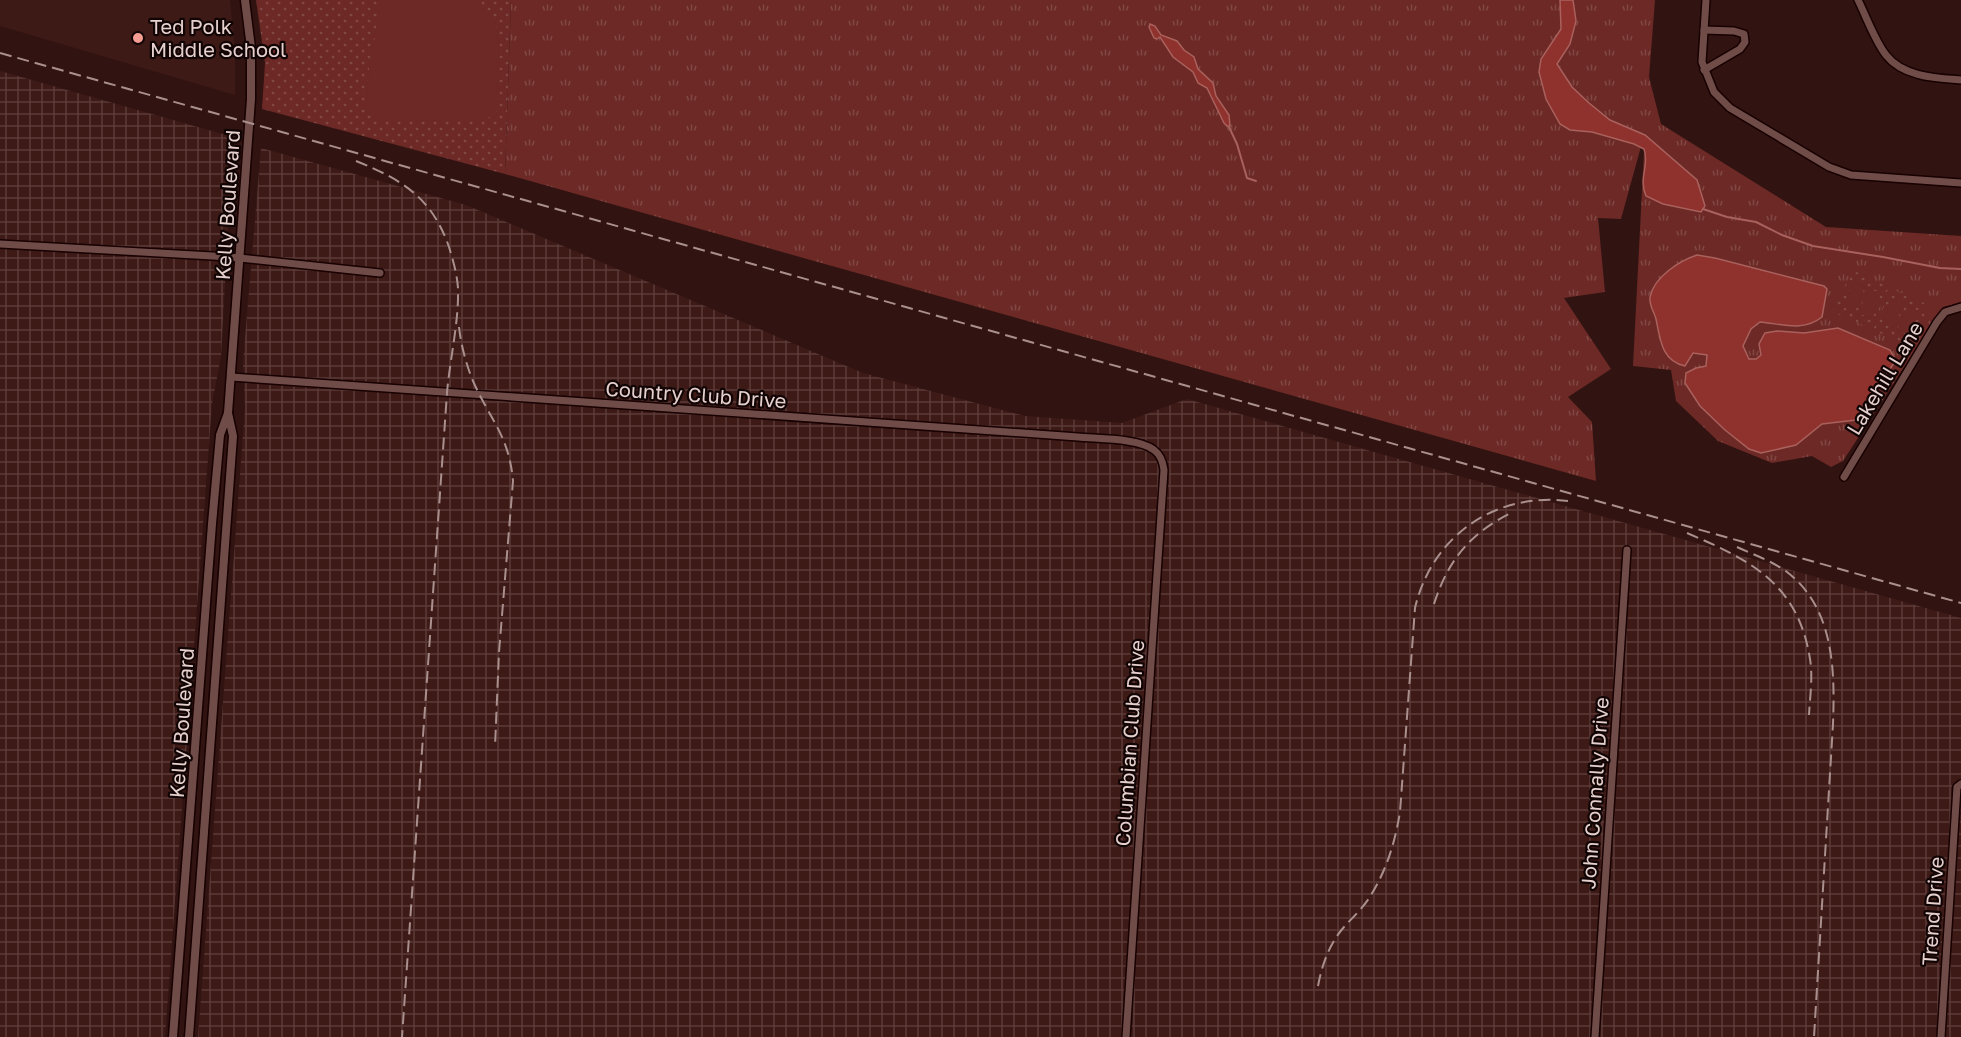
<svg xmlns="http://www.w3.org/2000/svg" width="1961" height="1037" font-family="'Golos Text',sans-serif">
	<defs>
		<pattern id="industrial-grid" width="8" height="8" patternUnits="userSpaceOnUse" patternTransform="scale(1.5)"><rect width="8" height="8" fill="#3e1a17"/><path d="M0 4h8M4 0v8" fill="none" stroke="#5a3a38"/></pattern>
		<pattern id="grass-tufts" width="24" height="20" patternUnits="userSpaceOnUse" patternTransform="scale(1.5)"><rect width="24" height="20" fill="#6c2925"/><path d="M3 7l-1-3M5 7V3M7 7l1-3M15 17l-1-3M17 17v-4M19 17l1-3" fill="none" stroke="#814743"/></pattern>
		<pattern id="park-dots" width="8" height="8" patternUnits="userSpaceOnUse" patternTransform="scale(1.5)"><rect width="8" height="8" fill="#6c2925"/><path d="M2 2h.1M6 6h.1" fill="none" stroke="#814743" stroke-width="1.8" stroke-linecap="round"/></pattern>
	</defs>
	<rect width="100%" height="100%" fill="#311311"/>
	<polygon fill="#3e1a17" points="0,0 230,0 235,51 235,95 0,26"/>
	<g fill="url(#industrial-grid)">
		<polygon points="0,71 233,137 221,356 212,404 165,1037 0,1037"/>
		<polygon points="261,148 466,205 863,373 1025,416 1122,423 1187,399 1961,618 1961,1037 198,1037 245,407 243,362"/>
	</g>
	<polygon fill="url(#grass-tufts)" points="511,0 1655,0 1649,77 1661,124 1826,227 1961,236 1961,303 1943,307 1843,461 1831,467 1812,456 1772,463 1718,441 1676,401 1671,370 1633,366 1645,132 1621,219 1598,218 1605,292 1564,298 1611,369 1568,397 1592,422 1596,481 505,174"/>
	<g fill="url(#park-dots)">
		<polygon points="256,0 511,0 505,174 262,109 265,63"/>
		<polygon points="1852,270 1889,287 1870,328 1833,312"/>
		<polygon points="1892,289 1929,305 1911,347 1873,330"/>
	</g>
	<g fill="#6c2925">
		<polygon points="381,0 474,0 495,22 499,38 496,117 427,121 378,118 366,104 370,57 372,55"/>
		<polygon points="1854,282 1865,287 1855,312 1843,307"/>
		<polygon points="1869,289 1881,293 1870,318 1858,313"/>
		<polygon points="1892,299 1904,304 1893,329 1882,323"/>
		<polygon points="1908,306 1919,311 1909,335 1897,330"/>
	</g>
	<g fill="#8f312d" stroke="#a9615d" stroke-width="1.5">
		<path d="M1560,0H1573L1576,21L1570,44L1557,64L1572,87L1589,103L1610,120L1645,135L1697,180L1705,206L1701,212L1663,204L1646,196C1638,178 1650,165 1644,149L1634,144L1592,132L1570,130L1560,124L1546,99L1539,72L1541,59L1561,29Z"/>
		<polygon points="1150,24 1155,26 1161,35 1177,41 1184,50 1194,57 1198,69 1213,83 1216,96 1229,115 1230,126 1227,126 1224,123 1207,88 1198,83 1193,72 1173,57 1160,37 1157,39 1154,38 1149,27"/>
		<path d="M1697,255L1715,258L1824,286L1827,289L1822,317C1803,332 1783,324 1760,322L1751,329L1743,346L1749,359H1756L1761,355L1759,344L1765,333L1777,331L1804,333L1838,328L1890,350L1894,357V363L1856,420L1822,424L1796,445L1761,453L1749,449L1725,430L1700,406L1685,383L1686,373L1696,368L1706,366L1707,355L1693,353L1685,366C1661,361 1660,338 1656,319C1654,311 1649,306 1650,297C1654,277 1679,261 1697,255Z"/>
	</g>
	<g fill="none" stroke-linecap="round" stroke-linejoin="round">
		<g stroke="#a9615d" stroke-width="2">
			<polyline points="1229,127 1237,144 1247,178 1256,181"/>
			<polyline points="1703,209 1727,217 1756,222 1782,235 1813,246 1883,257 1940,268 1961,269"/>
		</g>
		<defs>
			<g id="minor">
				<polyline points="1706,0 1702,62 1714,92 1730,108 1829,167 1851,175 1961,183"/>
				<path d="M1858,0C1866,16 1875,41 1886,55C1903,77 1936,78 1961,80"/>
				<polyline points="1704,30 1734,31 1744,34 1745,42 1740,49 1704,70"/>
				<polyline points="0,244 230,257 380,273"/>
				<path d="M231,377L1078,437C1097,439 1139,438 1154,450C1161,455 1163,462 1164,470L1126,1037"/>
				<polyline points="1844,477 1937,322 1945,312 1961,307"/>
				<polyline points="1595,1037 1627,550"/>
				<polyline points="1941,1037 1957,787 1961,784"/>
			</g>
			<g id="tertiary">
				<polyline points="173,1037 212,524 220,435 228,413 251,99 251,48 245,0"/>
				<polyline points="189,1037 233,436 228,413"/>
			</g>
		</defs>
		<use href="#minor" stroke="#170101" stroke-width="10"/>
		<use href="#tertiary" stroke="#170101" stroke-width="11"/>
		<use href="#minor" stroke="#704c48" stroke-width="7"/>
		<use href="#tertiary" stroke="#704c48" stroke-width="8"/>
		<g stroke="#a9908e" stroke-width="2" stroke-dasharray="12 6" stroke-linecap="butt">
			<polyline points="0,53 1961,603"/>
			<path d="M356,161C403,180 432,198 449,247C453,260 457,274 458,288C459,322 450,358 447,393L402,1037"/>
			<path d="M459,327C461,345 466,364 473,381C490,420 509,435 513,481L499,652L495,747"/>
			<path d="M1687,533C1750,560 1798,583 1810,659C1813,677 1810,696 1809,715"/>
			<path d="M1737,547C1754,555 1772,561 1787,572C1834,608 1835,670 1833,724L1814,1037"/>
			<path d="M1434,604C1448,560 1471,532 1513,512"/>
			<path d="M1318,986C1322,965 1329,944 1344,927C1353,917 1364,907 1371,895C1387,869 1395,842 1400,812L1415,608C1432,536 1495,492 1568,501"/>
		</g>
	</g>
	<circle fill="#f59c93" stroke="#100504" stroke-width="2" cx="138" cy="38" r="6"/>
	<g text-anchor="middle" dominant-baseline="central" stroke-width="4.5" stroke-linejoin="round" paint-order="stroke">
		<g font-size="20" fill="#e6d0ce" stroke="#100504" text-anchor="start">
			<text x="150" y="26">Ted Polk<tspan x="150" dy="23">Middle School</tspan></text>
		</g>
		<g font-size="20" fill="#e6d0ce" stroke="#100504">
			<text transform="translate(227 205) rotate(-86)">Kelly Boulevard</text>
			<text transform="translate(1884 378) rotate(-59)">Lakehill Lane</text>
			<text transform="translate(696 394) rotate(4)">Country Club Drive</text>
			<text transform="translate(181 723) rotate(-86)">Kelly Boulevard</text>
			<text transform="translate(1129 743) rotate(-86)">Columbian Club Drive</text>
			<text transform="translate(1594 793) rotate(-86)">John Connally Drive</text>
			<text transform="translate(1932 911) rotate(-86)">Trend Drive</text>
		</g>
	</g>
</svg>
